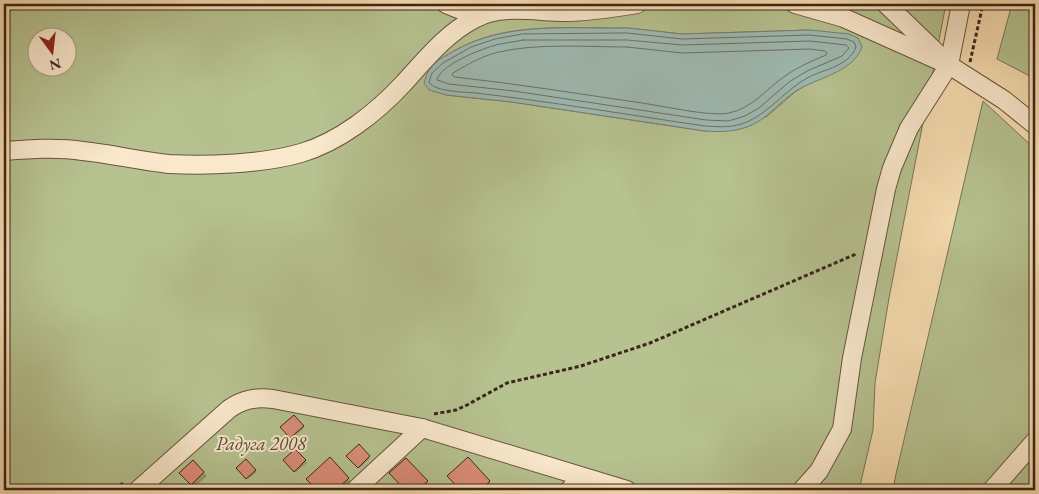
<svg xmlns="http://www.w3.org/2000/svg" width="1039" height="494" font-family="'EB Garamond',serif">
	<rect width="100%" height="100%" fill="#f6dcb0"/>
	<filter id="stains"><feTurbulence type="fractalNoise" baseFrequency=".004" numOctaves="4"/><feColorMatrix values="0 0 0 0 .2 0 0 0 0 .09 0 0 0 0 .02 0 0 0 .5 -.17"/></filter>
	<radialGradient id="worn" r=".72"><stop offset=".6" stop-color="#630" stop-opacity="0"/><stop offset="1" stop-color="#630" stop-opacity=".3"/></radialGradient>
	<g fill="#b6c290" stroke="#787455" fill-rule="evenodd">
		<path d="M4,4H946L889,298L875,383L873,430L859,490H4ZM628,28L682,34L810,30L834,72L812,81L795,92L766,117L705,131L512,102L446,95L427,71C484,18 556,29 628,28ZM38,38H68V68H38Z"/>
		<polygon points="1012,4 1035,4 1035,83 1028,75 997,59"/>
		<polygon points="983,101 1035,149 1035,490 893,490 896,474"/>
	</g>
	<path fill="#9ebab2" stroke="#767f75" d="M628,28L682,34L810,30L849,34L858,38L862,47C852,73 818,77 796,91C779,102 767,120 747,127C732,132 720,132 705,131L512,102L446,95L429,90L424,83C429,64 438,60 454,51C507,21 570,29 628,28Z"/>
	<g fill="#0003">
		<polygon points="294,416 304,428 293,438 282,427"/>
		<polygon points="359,446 370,458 360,468 348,456"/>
		<polygon points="295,450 307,463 296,472 285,460"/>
		<polygon points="329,459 351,482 343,490 319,490 308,479"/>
		<polygon points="406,459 430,485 424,490 406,490 391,473"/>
		<polygon points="468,459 493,486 488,490 462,490 449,476"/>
		<polygon points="193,461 207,476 195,487 181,473"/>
		<polygon points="246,461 257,472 248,479 238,468"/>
	</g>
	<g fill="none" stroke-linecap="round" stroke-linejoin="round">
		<g stroke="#6c7066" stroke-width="1">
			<path d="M627,33L682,39L810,35L847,39L854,42L856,47C849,66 825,69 809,77C786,89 770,112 747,122C733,128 720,127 705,126C629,115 553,102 476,93C465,92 435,92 429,82L432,73L443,63L471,47L495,39L522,34Z"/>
			<path d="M523,40H627L682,45L810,41L846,45L849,48L842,56L807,71L789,82L759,108L745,116L728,121L706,120L514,91L449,84L437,80C440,65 481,49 496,45C504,43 514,42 523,40Z"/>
			<path d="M627,47L682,53L810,49L825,51L827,53L826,55C812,61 798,67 785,76C766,89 753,108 729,113C711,117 663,106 642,103C580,94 518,84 455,77L452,75L453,73C468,64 482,56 499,52C537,43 588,47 627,47Z"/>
		</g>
	</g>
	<g fill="#dc8d79" stroke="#3a261a">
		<polygon points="294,415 304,426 290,438 280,427"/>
		<polygon points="359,444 370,456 358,468 346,456"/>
		<polygon points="295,449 306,460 294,472 283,460"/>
		<polygon points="330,457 349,478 336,490 317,490 306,479"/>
		<polygon points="468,457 490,481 481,490 460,490 447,476"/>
		<polygon points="406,458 428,481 417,490 405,490 389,473"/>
		<polygon points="246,459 256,470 246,479 236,468"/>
		<polygon points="193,460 204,472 191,485 179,473"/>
	</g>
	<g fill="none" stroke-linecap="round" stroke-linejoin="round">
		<defs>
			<g id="minor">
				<polyline points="446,4 478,17"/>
				<polyline points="795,4 844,18 949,65 1004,100 1035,125"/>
				<polyline points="886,4 940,56"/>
				<path d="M4,151C30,149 57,147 83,151C112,154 140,161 169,164C208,166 263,164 301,153C339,142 376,113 403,84C425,60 446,33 476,18C502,4 537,12 565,12C589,12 613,8 637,4"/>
				<path d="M138,490L229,409C243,399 256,397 273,399L422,428L627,490"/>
				<polyline points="355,490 422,428"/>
				<polyline points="569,490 582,478"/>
				<polyline points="802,490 819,471 842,429 852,358 886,189 892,168 909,128 949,65 961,4"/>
				<polyline points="992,490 1035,441"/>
			</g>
		</defs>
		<use href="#minor" stroke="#695440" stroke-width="20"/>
		<g stroke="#3a261a" stroke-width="3" stroke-dasharray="4 2.5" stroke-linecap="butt">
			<polyline points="970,62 983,4"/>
			<polyline points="434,414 456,410 467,405 507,383 581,366 650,343 856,254"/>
			<polyline points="115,490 123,483"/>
		</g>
		<use href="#minor" stroke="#f9e8cc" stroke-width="18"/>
	</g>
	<g text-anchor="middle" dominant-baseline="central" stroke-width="4" stroke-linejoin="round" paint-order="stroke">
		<g font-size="19" font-style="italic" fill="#594d38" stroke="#f9e8cc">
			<text x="261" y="443">Радуга 2008</text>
		</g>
	</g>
	<rect width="1039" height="494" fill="none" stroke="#f6dcb0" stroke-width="20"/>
	<rect x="5" y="5" width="1029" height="484" fill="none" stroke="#3a261a" stroke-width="2.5"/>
	<rect x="10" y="10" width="1019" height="474" fill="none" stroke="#3a261a"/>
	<g transform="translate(52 52) rotate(165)"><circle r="24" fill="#f9e8cc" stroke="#ad9a85"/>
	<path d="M0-4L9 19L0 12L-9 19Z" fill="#8f2418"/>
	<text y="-8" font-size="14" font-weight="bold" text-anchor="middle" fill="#3a261a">N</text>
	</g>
	<rect width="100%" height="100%" filter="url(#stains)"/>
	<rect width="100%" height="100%" fill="url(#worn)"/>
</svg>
